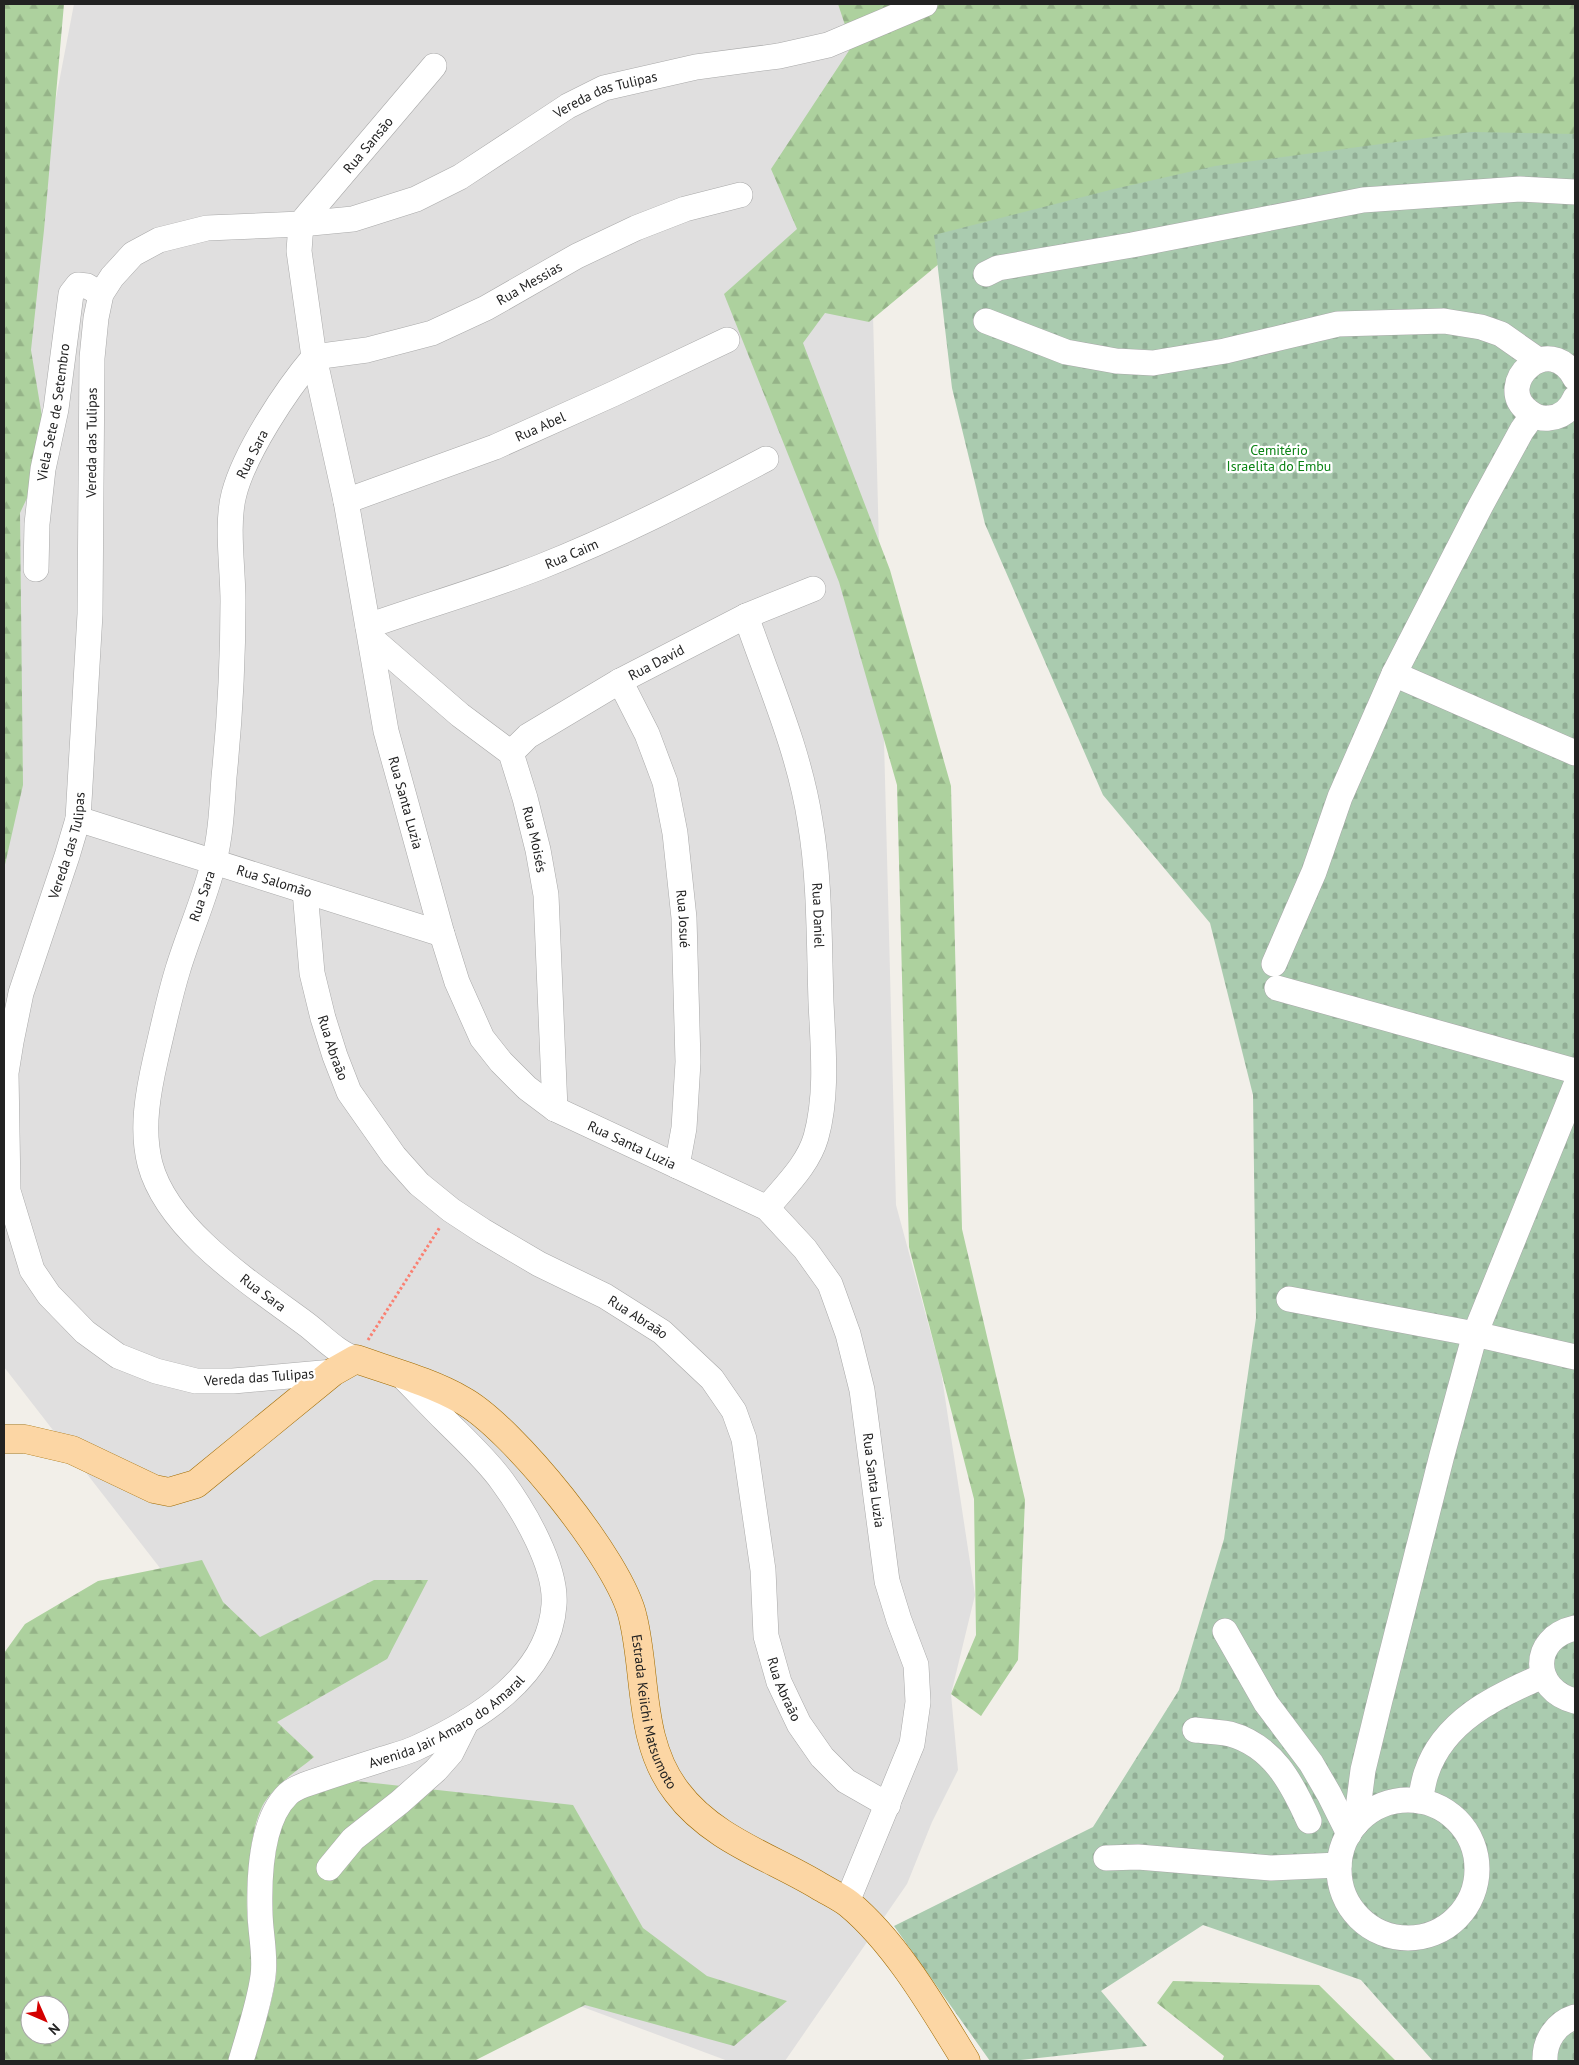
<svg xmlns="http://www.w3.org/2000/svg" width="1579" height="2065" font-family="'PT Sans',sans-serif">
	<defs>
		<pattern id="forest-firs" width="22" height="20" patternUnits="userSpaceOnUse" patternTransform="scale(1.25)"><rect width="22" height="20" fill="#add19e"/><path d="M5 1l3.5 6h-7zM16 11l3.5 6h-7z" fill="#95b388"/></pattern>
		<pattern id="cemetery-stones" width="16" height="16" patternUnits="userSpaceOnUse" patternTransform="scale(1.25)"><rect width="16" height="16" fill="#aacbaf"/><path d="M2 7V4a2 2 0 0 1 4 0v3zM10 15v-3a2 2 0 0 1 4 0v3z" fill="#92ae96"/></pattern>
	</defs>
	<rect width="100%" height="100%" fill="#f2efe9"/>
	<polygon fill="#e0dfdf" points="74,4 865,4 896,1205 941,1371 975,1595 951,1694 958,1770 932,1822 907,1884 785,2061 728,2061 333,1914 234,1793 191,1608 4,1367 4,370"/>
	<g fill="url(#forest-firs)" fill-rule="evenodd">
		<polygon points="4,4 64,4 44,230 31,350 48,453 20,513 23,785 4,869"/>
		<polygon points="838,4 1575,4 1575,166 940,263 869,322 825,313 803,343 890,570 951,786 962,1229 1025,1500 1018,1660 981,1716 951,1694 976,1635 974,1499 909,1247 897,785 839,582 724,294 797,229 771,169 852,46"/>
		<path d="M202,1560L223,1602L260,1637L374,1580H428L387,1659L277,1722L314,1757C297,1771 276,1784 264,1803C250,1827 246,1884 247,1912C248,1932 253,1952 251,1973C248,2002 237,2033 228,2061H4V1653L25,1624L98,1581ZM30,2005H60V2035H30Z"/>
		<path d="M356,1781L573,1805L643,1928L707,1976L787,2001L734,2046L585,2005L474,2061H254C262,2034 272,2005 276,1977C278,1955 273,1934 272,1912C271,1884 274,1819 298,1801C306,1795 344,1785 356,1781Z"/>
		<polygon points="1173,1981 1319,1985 1396,2061 1222,2061 1224,2056 1157,2003"/>
	</g>
	<polygon fill="url(#cemetery-stones)" points="1471,132 1575,134 1575,2061 1433,2061 1361,1980 1203,1925 1101,1991 1147,2046 1012,2061 990,2061 894,1926 1093,1827 1179,1690 1224,1539 1256,1318 1253,1095 1210,923 1103,795 985,524 952,388 934,235 1114,189 1215,166"/>
	<g fill="none" stroke-linecap="round" stroke-linejoin="round">
		<defs>
			<g id="minor">
				<path id="s1" d="M434,66L306,217L301,224L299,251L314,357L346,501L386,731L442,934L457,982L482,1038L501,1062L527,1088L555,1109L767,1208L805,1249L830,1284L848,1334L862,1390L887,1581L899,1620L916,1665L918,1702L912,1744L847,1902"/>
				<polyline points="986,274 998,268 1132,245 1363,200 1520,189 1575,192"/>
				<polyline points="986,321 1066,352 1116,361 1153,363 1225,351 1338,324 1444,321 1481,327 1501,334 1538,360"/>
				<path id="s2" d="M314,357C286,390 245,452 234,494C226,524 233,569 233,601C233,660 230,718 224,777C222,805 221,834 214,861C205,898 189,933 178,969C169,998 163,1028 156,1057C148,1092 141,1129 150,1164C168,1231 252,1284 306,1324C322,1336 337,1353 356,1359"/>
				<path id="s3" d="M314,357L367,350L432,333L486,308L577,256L636,228L685,209L740,195"/>
				<path d="M1575,378C1550,330 1493,384 1528,411C1534,416 1541,419 1549,418C1562,417 1570,410 1575,398"/>
				<path id="s4" d="M346,501L495,447L613,394L727,340"/>
				<path id="s5" d="M36,569L37,524L43,469L56,409L71,294L78,285L87,286L101,294"/>
				<path id="s6" d="M746,616C769,683 799,750 810,821C820,878 819,944 821,1002C823,1046 828,1094 816,1137C808,1165 785,1186 767,1208"/>
				<path id="s7" d="M368,626C425,606 484,589 540,567C618,536 692,498 766,459"/>
				<path id="s8" d="M371,638L460,715L511,753L525,798L538,850L546,895L555,1109"/>
				<polyline points="1394,674 1575,753"/>
				<path id="s9" d="M620,681L647,734L665,782L675,833L684,918L688,1062L684,1128L677,1166"/>
				<path id="s10" d="M511,753L528,736L620,681L746,616L813,589"/>
				<path id="s11" d="M78,819L442,934"/>
				<path id="s12" d="M305,891L312,973L323,1018L335,1056L349,1092L394,1156L419,1184L451,1210L483,1231L539,1264L605,1296L662,1332L712,1379L734,1411L744,1439L763,1570L766,1636L779,1682L799,1724L822,1757L846,1781L888,1805"/>
				<polyline points="1274,964 1314,872 1340,797 1394,674 1481,505 1522,430 1533,415"/>
				<polyline points="1277,988 1575,1071"/>
				<polyline points="1289,1299 1475,1334 1575,1357"/>
				<path id="s13" d="M333,1372L233,1381H196L156,1371L118,1356L85,1332L49,1295L32,1270L8,1191L6,1073L11,1042L21,993L67,856L78,819L90,614L92,358L96,318L101,294L112,277L133,254L159,240L207,228L301,224L353,219L416,199L460,177L568,106L604,88L696,67L779,56L828,45L925,4"/>
				<path d="M1575,1628C1530,1638 1531,1690 1575,1701"/>
				<polyline points="1225,1631 1266,1703 1311,1763 1329,1794 1349,1834"/>
				<path d="M1195,1730C1206,1731 1219,1732 1230,1734C1273,1746 1292,1783 1309,1821"/>
				<circle cx="1408" cy="1869" r="69"/>
				<path d="M1420,1801C1422,1792 1423,1783 1426,1774C1443,1721 1496,1696 1543,1676"/>
				<polyline points="1356,1824 1363,1770 1380,1700 1442,1455 1475,1334 1575,1087"/>
				<polyline points="1106,1858 1138,1857 1271,1868 1339,1865"/>
				<polyline points="329,1868 353,1839 400,1802 436,1770 451,1753 467,1721"/>
				<path id="s14" d="M241,2061C249,2033 259,2005 263,1976C266,1954 260,1932 260,1911C259,1875 261,1820 288,1794C292,1790 299,1787 304,1785C330,1776 355,1768 380,1760C392,1756 405,1753 416,1748C475,1721 549,1677 554,1605C557,1567 524,1511 502,1481C486,1459 465,1440 445,1420C430,1405 415,1389 400,1374"/>
				<path d="M1545,2061C1544,2041 1556,2023 1575,2017"/>
			</g>
			<g id="major">
				<path id="s15" d="M4,1439H25L72,1450L154,1489L169,1492L196,1484L333,1372L356,1359C390,1371 431,1382 462,1400C512,1427 621,1562 633,1618C647,1676 638,1742 677,1792C712,1839 771,1857 819,1886C829,1892 840,1897 849,1904C896,1943 934,2009 966,2061"/>
			</g>
		</defs>
		<use href="#minor" stroke="#a9a9a9" stroke-width="26"/>
		<use href="#major" stroke="#a06b00" stroke-width="29"/>
		<polyline stroke="#fa8072" stroke-width="3" stroke-dasharray="2.5 2.5" stroke-linecap="butt" points="368,1340 440,1227"/>
		<use href="#minor" stroke="#fff" stroke-width="25"/>
		<use href="#major" stroke="#fcd6a4" stroke-width="28"/>
	</g>
	<g text-anchor="middle" dominant-baseline="central" stroke-width="4.5" stroke-linejoin="round" paint-order="stroke">
		<g font-size="14" fill="#222" stroke="#fff">
			<text stroke="none"><textPath href="#s13" startOffset="1894">Vereda das Tulipas</textPath></text>
			<text transform="translate(368 145) rotate(-50)">Rua Sansão</text>
			<text stroke="none"><textPath href="#s3" startOffset="230">Rua Messias</textPath></text>
			<text stroke="none"><textPath href="#s5" startOffset="158">Viela Sete de Setembro</textPath></text>
			<text stroke="none"><textPath href="#s4" startOffset="208">Rua Abel</textPath></text>
			<text stroke="none"><textPath href="#s13" startOffset="1184">Vereda das Tulipas</textPath></text>
			<text transform="translate(252 454) rotate(-63)">Rua Sara</text>
			<text stroke="none"><textPath href="#s7" startOffset="216">Rua Caim</textPath></text>
			<text stroke="none"><textPath href="#s10" startOffset="172">Rua David</textPath></text>
			<text stroke="none"><textPath href="#s1" startOffset="796">Rua Santa Luzia</textPath></text>
			<text stroke="none"><textPath href="#s8" startOffset="271">Rua Moisés</textPath></text>
			<text stroke="none"><textPath href="#s13" startOffset="779">Vereda das Tulipas</textPath></text>
			<text stroke="none"><textPath href="#s11" startOffset="206">Rua Salomão</textPath></text>
			<text transform="translate(202 896) rotate(-71)">Rua Sara</text>
			<text stroke="none"><textPath href="#s6" startOffset="310">Rua Daniel</textPath></text>
			<text stroke="none"><textPath href="#s9" startOffset="249">Rua Josué</textPath></text>
			<text stroke="none"><textPath href="#s12" startOffset="160">Rua Abraão</textPath></text>
			<text stroke="none"><textPath href="#s1" startOffset="1231">Rua Santa Luzia</textPath></text>
			<text stroke="none"><textPath href="#s2" startOffset="1015">Rua Sara</textPath></text>
			<text stroke="none"><textPath href="#s12" startOffset="580">Rua Abraão</textPath></text>
			<text transform="translate(259 1377) rotate(-4)">Vereda das Tulipas</text>
			<text stroke="none"><textPath href="#s1" startOffset="1681">Rua Santa Luzia</textPath></text>
			<text stroke="none"><textPath href="#s12" startOffset="1000">Rua Abraão</textPath></text>
			<text stroke="none"><textPath href="#s15" startOffset="898">Estrada Keiichi Matsumoto</textPath></text>
			<text stroke="none"><textPath href="#s14" startOffset="452">Avenida Jair Amaro do Amaral</textPath></text>
		</g>
		<g font-size="14" fill="#0c8416" stroke="#fff">
			<text x="1279" y="450">Cemitério<tspan x="1279" dy="16">Israelita do Embu</tspan></text>
		</g>
	</g>
	<rect width="1579" height="2065" fill="none" stroke="#222222" stroke-width="10"/>
	<g transform="translate(45 2020) rotate(135)"><circle r="24" fill="#ffffff" stroke="#a7a7a7"/>
	<path d="M0-4L9 19L0 12L-9 19Z" fill="#d40000"/>
	<text y="-8" font-size="14" font-weight="bold" text-anchor="middle" fill="#222222">N</text>
	</g>
</svg>
